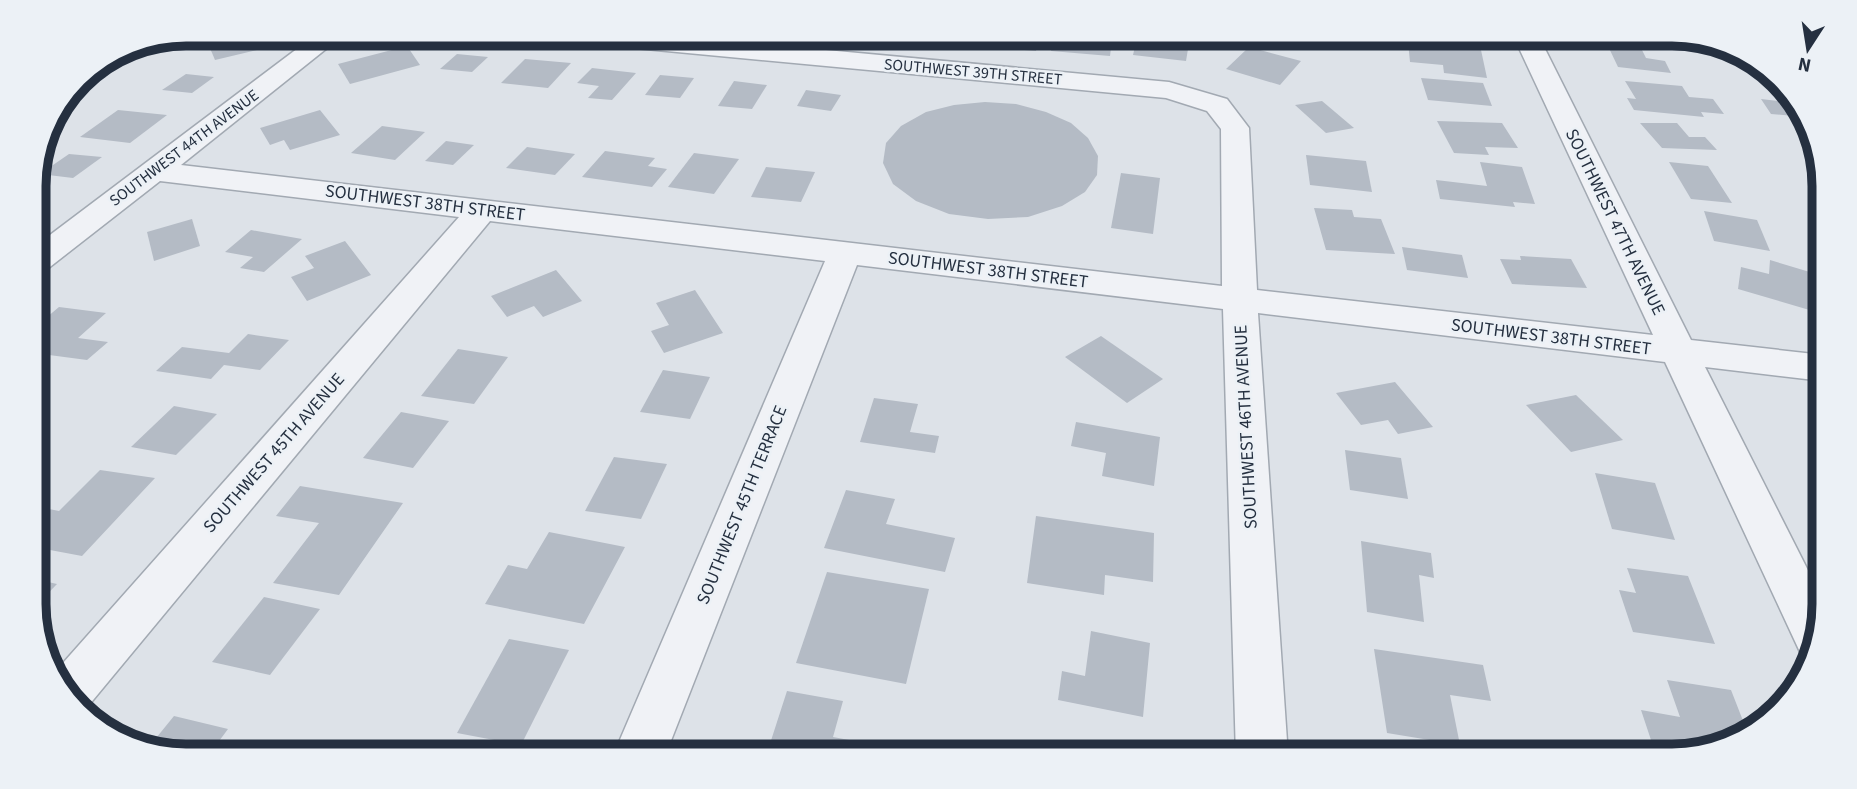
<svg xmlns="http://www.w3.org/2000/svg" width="1857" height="789" font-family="'Source Sans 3',sans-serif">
	<rect width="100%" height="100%" fill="#dde2e8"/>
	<g fill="#b4bbc5">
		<polygon points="241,33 248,33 257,50 215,60 207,41"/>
		<polygon points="922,33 970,33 965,46 920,38"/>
		<polygon points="994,33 1041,33 1036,51 989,47"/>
		<polygon points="1055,33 1113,33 1110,56 1051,51"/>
		<polygon points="1596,33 1626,33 1631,42 1599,39"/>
		<polygon points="1167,40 1189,43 1186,61 1133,55 1136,42 1166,45"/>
		<polygon points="1408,42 1481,50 1487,78 1444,73 1443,65 1410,62"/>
		<polygon points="407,46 420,65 350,84 338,64"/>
		<polygon points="1608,46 1642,50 1646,58 1665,61 1671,73 1618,67"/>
		<polygon points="1249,47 1301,61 1280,85 1226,69"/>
		<polygon points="457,54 488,57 472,72 440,69"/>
		<polygon points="525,59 571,63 548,88 501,83"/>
		<polygon points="592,68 636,73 612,100 588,98 599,86 577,83"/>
		<polygon points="82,74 106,77 88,89 73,87"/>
		<polygon points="186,74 214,77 192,93 162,90"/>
		<polygon points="660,75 694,78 680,98 645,95"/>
		<polygon points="1421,78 1483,83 1492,106 1428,100"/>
		<polygon points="734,81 767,85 752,109 718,106"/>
		<polygon points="1625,81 1682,86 1689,97 1713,99 1724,114 1701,112 1704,117 1634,110 1627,98 1636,99"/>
		<polygon points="806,90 841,95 831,111 797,106"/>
		<polygon points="1761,99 1796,103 1806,126 1801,125 1794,116 1771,114"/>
		<polygon points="1322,101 1354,128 1326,133 1295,105"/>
		<polygon points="985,102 1016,104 1046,112 1071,123 1088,138 1098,156 1097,175 1085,192 1062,206 1028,217 988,219 949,214 916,201 893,184 883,163 886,143 901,126 926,112 954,105"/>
		<polygon points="118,110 167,115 130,143 80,137"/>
		<polygon points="320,110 340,135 290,150 284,140 270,145 260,128"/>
		<polygon points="1437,121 1502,123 1518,148 1485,147 1489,155 1454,153"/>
		<polygon points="1640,123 1677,123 1689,137 1705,137 1717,150 1662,148"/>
		<polygon points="382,126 425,132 395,160 351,153"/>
		<polygon points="446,141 474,145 453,165 425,161"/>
		<polygon points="527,147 575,154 555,175 506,168"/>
		<polygon points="605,151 655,158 648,166 667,169 652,187 582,177"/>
		<polygon points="694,153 739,159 714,194 668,187"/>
		<polygon points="69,154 102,157 73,178 40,174"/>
		<polygon points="1306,155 1366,161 1372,192 1310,185"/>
		<polygon points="1480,162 1522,167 1535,204 1513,202 1515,207 1440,199 1436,180 1487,186"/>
		<polygon points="1669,162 1708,166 1732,203 1691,199"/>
		<polygon points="766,167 815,172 801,202 751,197"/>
		<polygon points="1121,173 1160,178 1153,234 1111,228"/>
		<polygon points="1314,208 1352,210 1354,217 1381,219 1395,254 1326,250"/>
		<polygon points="1704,211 1757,220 1770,251 1714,241"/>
		<polygon points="192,219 200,246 154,261 147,232"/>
		<polygon points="251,230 302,239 264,272 240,268 253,257 225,252"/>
		<polygon points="345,241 371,275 307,301 291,277 314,268 305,256"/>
		<polygon points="1402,247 1462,255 1468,278 1407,270"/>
		<polygon points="1520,256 1571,259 1587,288 1512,284 1500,259 1521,260"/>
		<polygon points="1770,260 1823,276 1823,314 1738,289 1741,267 1769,274"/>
		<polygon points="556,270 582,301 543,317 534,306 507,317 491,296"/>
		<polygon points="695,290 723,333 664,353 651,331 669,325 656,303"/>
		<polygon points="59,307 106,313 78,338 108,342 87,360 34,353 34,328"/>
		<polygon points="248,334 289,340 260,370 224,365 211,379 156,371 182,347 229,353"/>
		<polygon points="1101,336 1163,379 1127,403 1065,357"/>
		<polygon points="458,349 508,357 474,404 421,396"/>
		<polygon points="663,370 710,377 690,419 640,412"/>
		<polygon points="1395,382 1433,427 1398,434 1388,420 1361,425 1336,393"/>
		<polygon points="1576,395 1623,440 1571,452 1526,405"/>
		<polygon points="874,398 918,404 910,432 939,436 935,453 860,442"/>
		<polygon points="174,406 217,414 176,455 131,447"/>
		<polygon points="401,412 449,421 413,468 363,458"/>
		<polygon points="1076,422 1160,437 1154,486 1102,476 1106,453 1071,446"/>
		<polygon points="1345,450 1401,458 1408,499 1350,490"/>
		<polygon points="614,457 667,464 641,519 585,511"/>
		<polygon points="100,470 155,478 82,556 34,547 34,518 44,508 59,511"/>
		<polygon points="1595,473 1655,483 1675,540 1612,529"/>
		<polygon points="300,486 403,503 339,595 273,583 319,523 276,516"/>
		<polygon points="846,490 895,499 886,524 955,538 945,572 824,548"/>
		<polygon points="1036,516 1154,533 1153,582 1105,575 1104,595 1027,583"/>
		<polygon points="549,532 625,547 584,624 485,604 508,565 527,569"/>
		<polygon points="1361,541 1431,553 1434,578 1419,575 1424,622 1367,612"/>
		<polygon points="1627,568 1688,576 1715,644 1633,632 1619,590 1636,593"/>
		<polygon points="827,572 929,589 906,684 796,663"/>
		<polygon points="35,579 57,584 35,607"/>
		<polygon points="264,597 320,609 270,675 212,662"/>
		<polygon points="1091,631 1150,643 1143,717 1058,700 1062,671 1085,676"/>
		<polygon points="509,639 569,650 521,745 457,733"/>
		<polygon points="1374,649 1483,665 1491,701 1450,695 1460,745 1387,733"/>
		<polygon points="1667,680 1731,690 1747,731 1681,755 1656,755 1641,710 1680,717"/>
		<polygon points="787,691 843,701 833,737 860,742 856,756 766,756"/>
		<polygon points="174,716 228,729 208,756 185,756 148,748"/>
		<polygon points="1088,748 1125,754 1125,756 1087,756"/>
	</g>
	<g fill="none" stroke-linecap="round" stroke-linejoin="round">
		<defs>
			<polygon id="street" points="318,33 346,33 181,165 1222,286 1221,129 1207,111 1166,98 561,41 552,38 549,33 645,33 1169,82 1227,99 1249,128 1257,290 1653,335 1512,33 1537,33 1691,340 1823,355 1823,381 1705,367 1824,602 1813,656 1800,652 1665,362 1258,313 1288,756 1236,756 1223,309 857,265 665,756 613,756 825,261 490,221 84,711 65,697 55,672 459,217 160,181 46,270 34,273 34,247"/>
		</defs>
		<use href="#street" stroke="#a2a9b2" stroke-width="3"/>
		<use href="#street" fill="#f0f2f6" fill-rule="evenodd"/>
	</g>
	<g text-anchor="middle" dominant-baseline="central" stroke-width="5" stroke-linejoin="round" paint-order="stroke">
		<g font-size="16" fill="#253040" stroke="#ecf1f6">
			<text transform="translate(973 72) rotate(5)">SOUTHWEST 39TH STREET</text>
			<text transform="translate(184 148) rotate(-37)">SOUTHWEST 44TH AVENUE</text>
		</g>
		<g font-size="18" fill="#253040" stroke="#ecf1f6">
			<text transform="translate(425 203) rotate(7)">SOUTHWEST 38TH STREET</text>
			<text transform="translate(1615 222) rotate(64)">SOUTHWEST 47TH AVENUE</text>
			<text transform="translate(988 270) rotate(7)">SOUTHWEST 38TH STREET</text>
			<text transform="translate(1551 337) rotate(7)">SOUTHWEST 38TH STREET</text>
			<text transform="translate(1246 427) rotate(-93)">SOUTHWEST 46TH AVENUE</text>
			<text transform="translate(274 453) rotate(-49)">SOUTHWEST 45TH AVENUE</text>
			<text transform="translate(742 505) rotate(-68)">SOUTHWEST 45TH TERRACE</text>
		</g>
	</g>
	<path d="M0 0H1857V789H0ZM186 46H1672A140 140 0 0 1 1812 186V604A140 140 0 0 1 1672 744H186A140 140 0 0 1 46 604V186A140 140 0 0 1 186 46Z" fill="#ecf1f6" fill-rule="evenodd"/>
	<path fill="none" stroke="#253040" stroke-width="9" d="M186 46H1672A140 140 0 0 1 1812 186V604A140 140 0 0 1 1672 744H186A140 140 0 0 1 46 604V186A140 140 0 0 1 186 46Z"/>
	<g transform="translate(1808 49) rotate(192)" stroke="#ecf1f6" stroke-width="5" paint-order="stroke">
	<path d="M0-5L12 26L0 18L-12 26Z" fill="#253040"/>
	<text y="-10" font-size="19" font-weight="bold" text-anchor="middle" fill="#253040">N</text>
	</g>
</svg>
